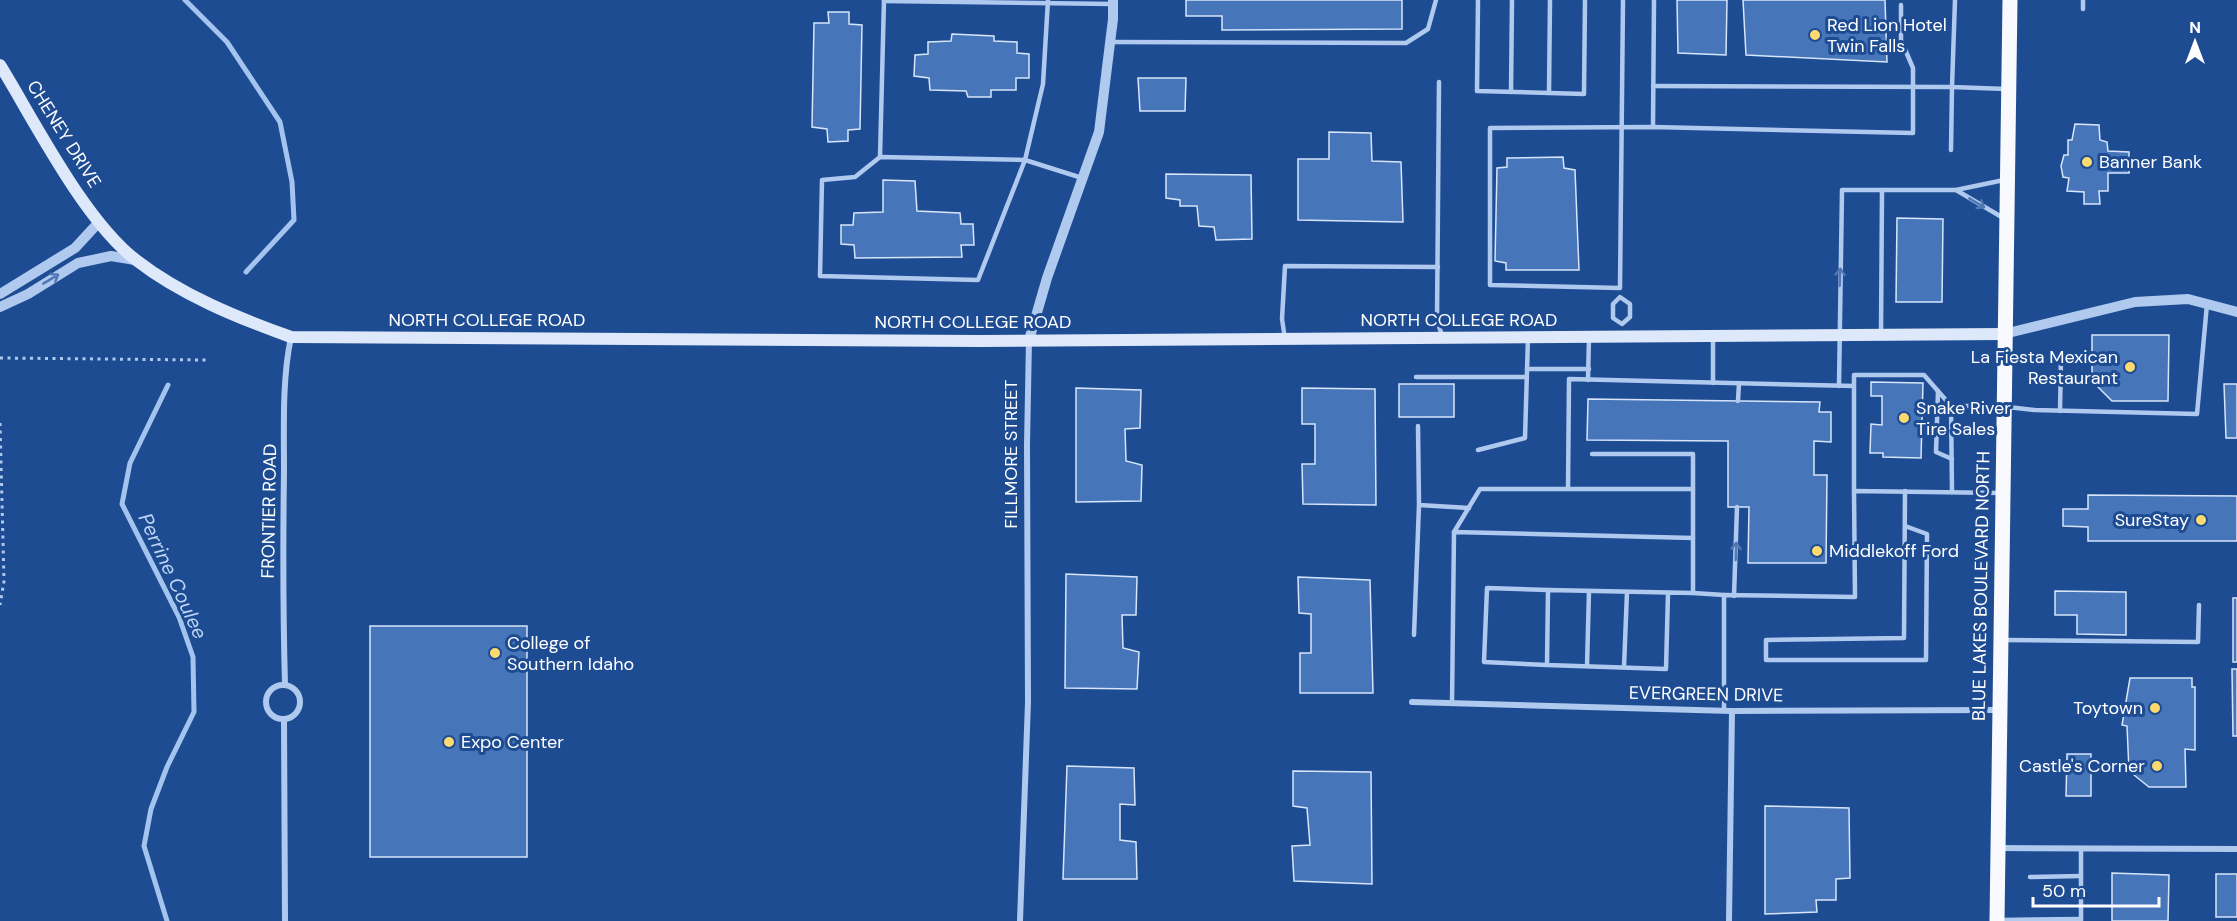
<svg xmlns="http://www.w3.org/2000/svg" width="2237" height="921" font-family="'DM Sans',sans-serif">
	<rect width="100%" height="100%" fill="#1e4c93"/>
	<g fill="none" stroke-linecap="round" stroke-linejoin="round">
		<g stroke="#a4c4f0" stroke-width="5">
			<polyline points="185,0 227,42 280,122 292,182 294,220 246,272"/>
			<polyline points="167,921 144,846 151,809 167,767 194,712 193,657 179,617 122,504 130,463 168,385"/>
		</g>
	</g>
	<g fill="#4775ba" stroke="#d6e5fa" stroke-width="1.5">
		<polygon points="1186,0 1402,0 1402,29 1222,30 1222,16 1186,16"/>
		<polygon points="1677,0 1727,0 1726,55 1678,53"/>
		<polygon points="1743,0 1885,0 1887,62 1746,55"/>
		<polygon points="828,12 849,12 849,24 862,25 860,129 848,130 848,141 828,142 827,129 812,127 814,23 829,23"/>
		<polygon points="952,34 994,36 994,41 1017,42 1017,53 1029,54 1029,78 1016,78 1016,90 991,90 991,97 968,97 966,91 930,90 929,78 914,76 915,55 928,54 928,42 951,41"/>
		<polygon points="1138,78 1186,78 1185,111 1140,111"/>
		<polygon points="2075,124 2099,125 2100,140 2107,142 2108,151 2129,152 2129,173 2108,173 2108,191 2099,191 2100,204 2084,204 2084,192 2067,191 2069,178 2063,177 2061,166 2064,155 2068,155 2068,140 2072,140"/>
		<polygon points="1329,132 1371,133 1372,161 1401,162 1403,222 1298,220 1298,159 1329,159"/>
		<polygon points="1563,157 1564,168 1575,170 1579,270 1506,270 1506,263 1495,261 1497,168 1507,167 1507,158"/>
		<polygon points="1166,174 1251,175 1252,239 1216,240 1214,227 1199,226 1197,206 1180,206 1180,200 1166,198"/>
		<polygon points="883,180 915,181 917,211 960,213 961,224 973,224 974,245 961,245 962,257 855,258 854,245 841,244 841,225 853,225 854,213 883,212"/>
		<polygon points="1897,218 1943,219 1942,302 1896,302"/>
		<polygon points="2092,335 2169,335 2168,401 2112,401 2092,381"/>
		<polygon points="1871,382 1923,383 1921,458 1883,457 1883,453 1870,453 1871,424 1882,425 1882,396 1871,396"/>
		<rect x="1399" y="384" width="55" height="33"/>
		<polygon points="2224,384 2237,384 2237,438 2226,438"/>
		<polygon points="1076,388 1141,390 1140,428 1125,429 1126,461 1142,465 1141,501 1076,502"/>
		<polygon points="1302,388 1375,389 1376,505 1303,504 1302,464 1315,464 1315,424 1302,424"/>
		<polygon points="1588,399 1820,402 1819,412 1831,412 1831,442 1814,441 1814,475 1827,475 1826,563 1748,563 1749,507 1728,507 1728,441 1587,440"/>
		<polygon points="2088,495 2237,496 2237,541 2088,541 2088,527 2063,526 2063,509 2088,509"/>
		<polygon points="1066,574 1137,577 1136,615 1122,615 1123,648 1139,652 1137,689 1065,688"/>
		<polygon points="1298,577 1370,580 1373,693 1300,693 1300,653 1311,653 1311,614 1299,613"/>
		<polygon points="2055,591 2126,592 2126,635 2077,634 2077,615 2055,615"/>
		<rect x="2233" y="598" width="4" height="64"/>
		<rect x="370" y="626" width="157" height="231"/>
		<polygon points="2232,669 2237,669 2237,736 2233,736"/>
		<polygon points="2130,678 2192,678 2192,687 2195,687 2195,750 2185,749 2186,787 2149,787 2129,771 2127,726 2122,725"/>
		<polygon points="2067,754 2091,754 2091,796 2066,796"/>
		<polygon points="1067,766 1134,768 1135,805 1120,804 1120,840 1136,842 1137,879 1063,879"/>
		<polygon points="1293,771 1371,772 1372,884 1294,881 1292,846 1310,845 1307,808 1293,806"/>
		<polygon points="1765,806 1849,808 1850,878 1836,879 1836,900 1816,900 1817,912 1765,914"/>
		<polygon points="2112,873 2169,875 2168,921 2112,921"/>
		<rect x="2216" y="874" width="21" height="43"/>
	</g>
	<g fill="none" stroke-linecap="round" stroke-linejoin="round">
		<g stroke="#b0c9ee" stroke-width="3" stroke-dasharray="3 4.5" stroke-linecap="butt">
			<polyline points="0,358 206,360"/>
			<polyline points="0,423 4,581 0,605"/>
		</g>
		<g stroke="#b0c9ee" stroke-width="4.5">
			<polyline points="1048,0 1043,84 1025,160 978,280 820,276 822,180 855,177 880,157 1025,160 1082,178"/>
			<polyline points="1478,0 1477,91 1584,94 1585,0"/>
			<polyline points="1623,0 1620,288 1490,285 1490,128 1653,127 1913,133 1913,68 1901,40 1901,5"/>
			<polyline points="1955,0 1952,87 2006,89"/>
			<polyline points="2083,0 2083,9"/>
			<polyline points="884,1 1112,4"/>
			<polyline points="1111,42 1406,43 1428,29 1436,0"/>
			<polyline points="1439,82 1437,321 1442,335"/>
			<polyline points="1653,86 1952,87 1951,150"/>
			<polyline points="1511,92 1512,0"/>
			<polyline points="1549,93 1550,0"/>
			<polyline points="1653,127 1654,0"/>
			<polyline points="880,157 884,0"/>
			<polyline points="2004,180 1956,190 2005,219"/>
			<polygon points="1620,297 1630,304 1630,317 1622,324 1613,318 1613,304"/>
			<polyline points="1881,334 1882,190"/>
			<polyline points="1713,337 1713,383"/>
			<polyline points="1285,339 1282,319 1285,266 1438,267"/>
			<polyline points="1527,369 1589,369"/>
			<polyline points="1416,377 1527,377"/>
			<polyline points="1588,380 1589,337"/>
			<polyline points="1839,386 1842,190 1956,190"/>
			<polyline points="1938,391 1936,452 1952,459"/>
			<polyline points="1738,401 1739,383"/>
			<polyline points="1951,406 1952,492"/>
			<polyline points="2008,407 2035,410 2197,414 2207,304"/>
			<polyline points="2060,411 2061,357"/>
			<polyline points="1418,426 1419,505 1469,508"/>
			<polyline points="1478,450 1525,438 1528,337"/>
			<polyline points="1592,454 1693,454 1693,593 1724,595"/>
			<polyline points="1568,489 1569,379 1854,386"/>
			<polyline points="1854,491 1854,375 1924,375 1951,406 2000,406"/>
			<polyline points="1905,526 1927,534 1926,660 1766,660 1766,640 1904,638 1905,491"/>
			<polyline points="1454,532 1480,489 1693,489"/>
			<path d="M1668,593L1666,669L1547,665L1548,590C1597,591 1645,592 1693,593"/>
			<polyline points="1734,596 1737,507"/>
			<polyline points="1414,635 1419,505"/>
			<polyline points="2003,640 2198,642 2199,605"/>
			<polyline points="1547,665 1484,662 1487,588 1548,590"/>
			<polyline points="1587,666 1589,591"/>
			<polyline points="1624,667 1627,592"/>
			<polyline points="1452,704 1454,532 1693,538"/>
			<polyline points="1724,710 1724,595 1855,597 1854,491 2001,493"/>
			<polyline points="2081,849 2081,921"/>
			<polyline points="2030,877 2081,876"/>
			<polyline points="1999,920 2081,919"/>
		</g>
		<g stroke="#b0c9ee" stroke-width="6">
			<circle cx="283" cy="702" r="17"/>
			<path d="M285,685C283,613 283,542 284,470C284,426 282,380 291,337"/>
			<polyline points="1412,702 1732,711 1999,710"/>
			<polyline points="284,719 285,921"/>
			<polyline points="1998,848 2237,849"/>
			<polyline points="1020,921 1028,702 1027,445 1029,340"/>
			<polyline points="1729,921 1732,711"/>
		</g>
		<g stroke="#b0c9ee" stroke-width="10">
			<polyline points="0,294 75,248 99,222"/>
			<polyline points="0,307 28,294 78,263 111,256 135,260"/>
			<polyline points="2004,334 2135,302 2188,299 2237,312"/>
			<polyline points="1029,340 1047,278 1099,132 1113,19 1113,0"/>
		</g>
		<path stroke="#dde8fa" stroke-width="12" d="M0,65C35,122 84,220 136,260C181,295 238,318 291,337L980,341L2004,334"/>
		<polyline stroke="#f8faff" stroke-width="15" points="1997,921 2010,0"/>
	</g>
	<defs><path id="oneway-shaft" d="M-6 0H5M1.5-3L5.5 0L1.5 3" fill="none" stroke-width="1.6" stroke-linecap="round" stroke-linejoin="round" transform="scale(1.5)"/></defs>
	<g stroke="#5178b3">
		<use href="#oneway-shaft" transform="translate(1977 203) rotate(31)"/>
		<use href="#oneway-shaft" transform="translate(1840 277) rotate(-88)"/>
		<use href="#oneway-shaft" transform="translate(51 279) rotate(-31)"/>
		<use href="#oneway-shaft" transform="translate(1736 551) rotate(-88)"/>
	</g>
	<g fill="#fcda70" stroke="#1e4c93" stroke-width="2">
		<circle cx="1815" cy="35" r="6"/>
		<circle cx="2087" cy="162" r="6"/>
		<circle cx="2130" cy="367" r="6"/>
		<circle cx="1904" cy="418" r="6"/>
		<circle cx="2201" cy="520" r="6"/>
		<circle cx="1817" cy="551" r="6"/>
		<circle cx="495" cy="653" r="6"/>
		<circle cx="2155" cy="708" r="6"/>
		<circle cx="449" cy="742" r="6"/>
		<circle cx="2157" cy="766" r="6"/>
	</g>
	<g text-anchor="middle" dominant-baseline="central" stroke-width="6" stroke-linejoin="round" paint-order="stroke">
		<g font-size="18" fill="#fff" stroke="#1e4c93" text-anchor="start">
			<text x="1827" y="25">Red Lion Hotel<tspan x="1827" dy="21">Twin Falls</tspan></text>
			<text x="2099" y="162">Banner Bank</text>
			<text x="2118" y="357" text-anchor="end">La Fiesta Mexican<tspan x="2118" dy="21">Restaurant</tspan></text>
			<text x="1916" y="408">Snake River<tspan x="1916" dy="21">Tire Sales</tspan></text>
			<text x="2189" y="520" text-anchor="end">SureStay</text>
			<text x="1829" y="551">Middlekoff Ford</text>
			<text x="507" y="643">College of<tspan x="507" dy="21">Southern Idaho</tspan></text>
			<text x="2143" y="708" text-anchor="end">Toytown</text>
			<text x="461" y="742">Expo Center</text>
			<text x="2145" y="766" text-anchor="end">Castle's Corner</text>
		</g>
		<g font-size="18" fill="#fff" stroke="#1e4c93">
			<text transform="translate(64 134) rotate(58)">CHENEY DRIVE</text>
			<text x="487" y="320">NORTH COLLEGE ROAD</text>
			<text x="1459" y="320">NORTH COLLEGE ROAD</text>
			<text x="973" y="322">NORTH COLLEGE ROAD</text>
			<text transform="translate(1011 454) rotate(-90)">FILLMORE STREET</text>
			<text transform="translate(269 511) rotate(-89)">FRONTIER ROAD</text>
			<text transform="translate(1981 586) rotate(-89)">BLUE LAKES BOULEVARD NORTH</text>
			<text transform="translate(1706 694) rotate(1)">EVERGREEN DRIVE</text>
		</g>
		<g font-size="20" font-style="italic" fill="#bdd4f5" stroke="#1e4c93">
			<text transform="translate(173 576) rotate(65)">Perrine Coulee</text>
		</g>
	</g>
	<g transform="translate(2195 42)" stroke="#1e4c93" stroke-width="4.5" paint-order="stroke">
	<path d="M0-4.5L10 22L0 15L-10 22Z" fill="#ffffff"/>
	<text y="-9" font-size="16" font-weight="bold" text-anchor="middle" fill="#ffffff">N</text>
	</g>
	<path d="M2033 897v9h126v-9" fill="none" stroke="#ffffff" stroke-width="3"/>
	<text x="2042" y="897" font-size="18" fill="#ffffff" stroke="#1e4c93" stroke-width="4.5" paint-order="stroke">50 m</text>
</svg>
